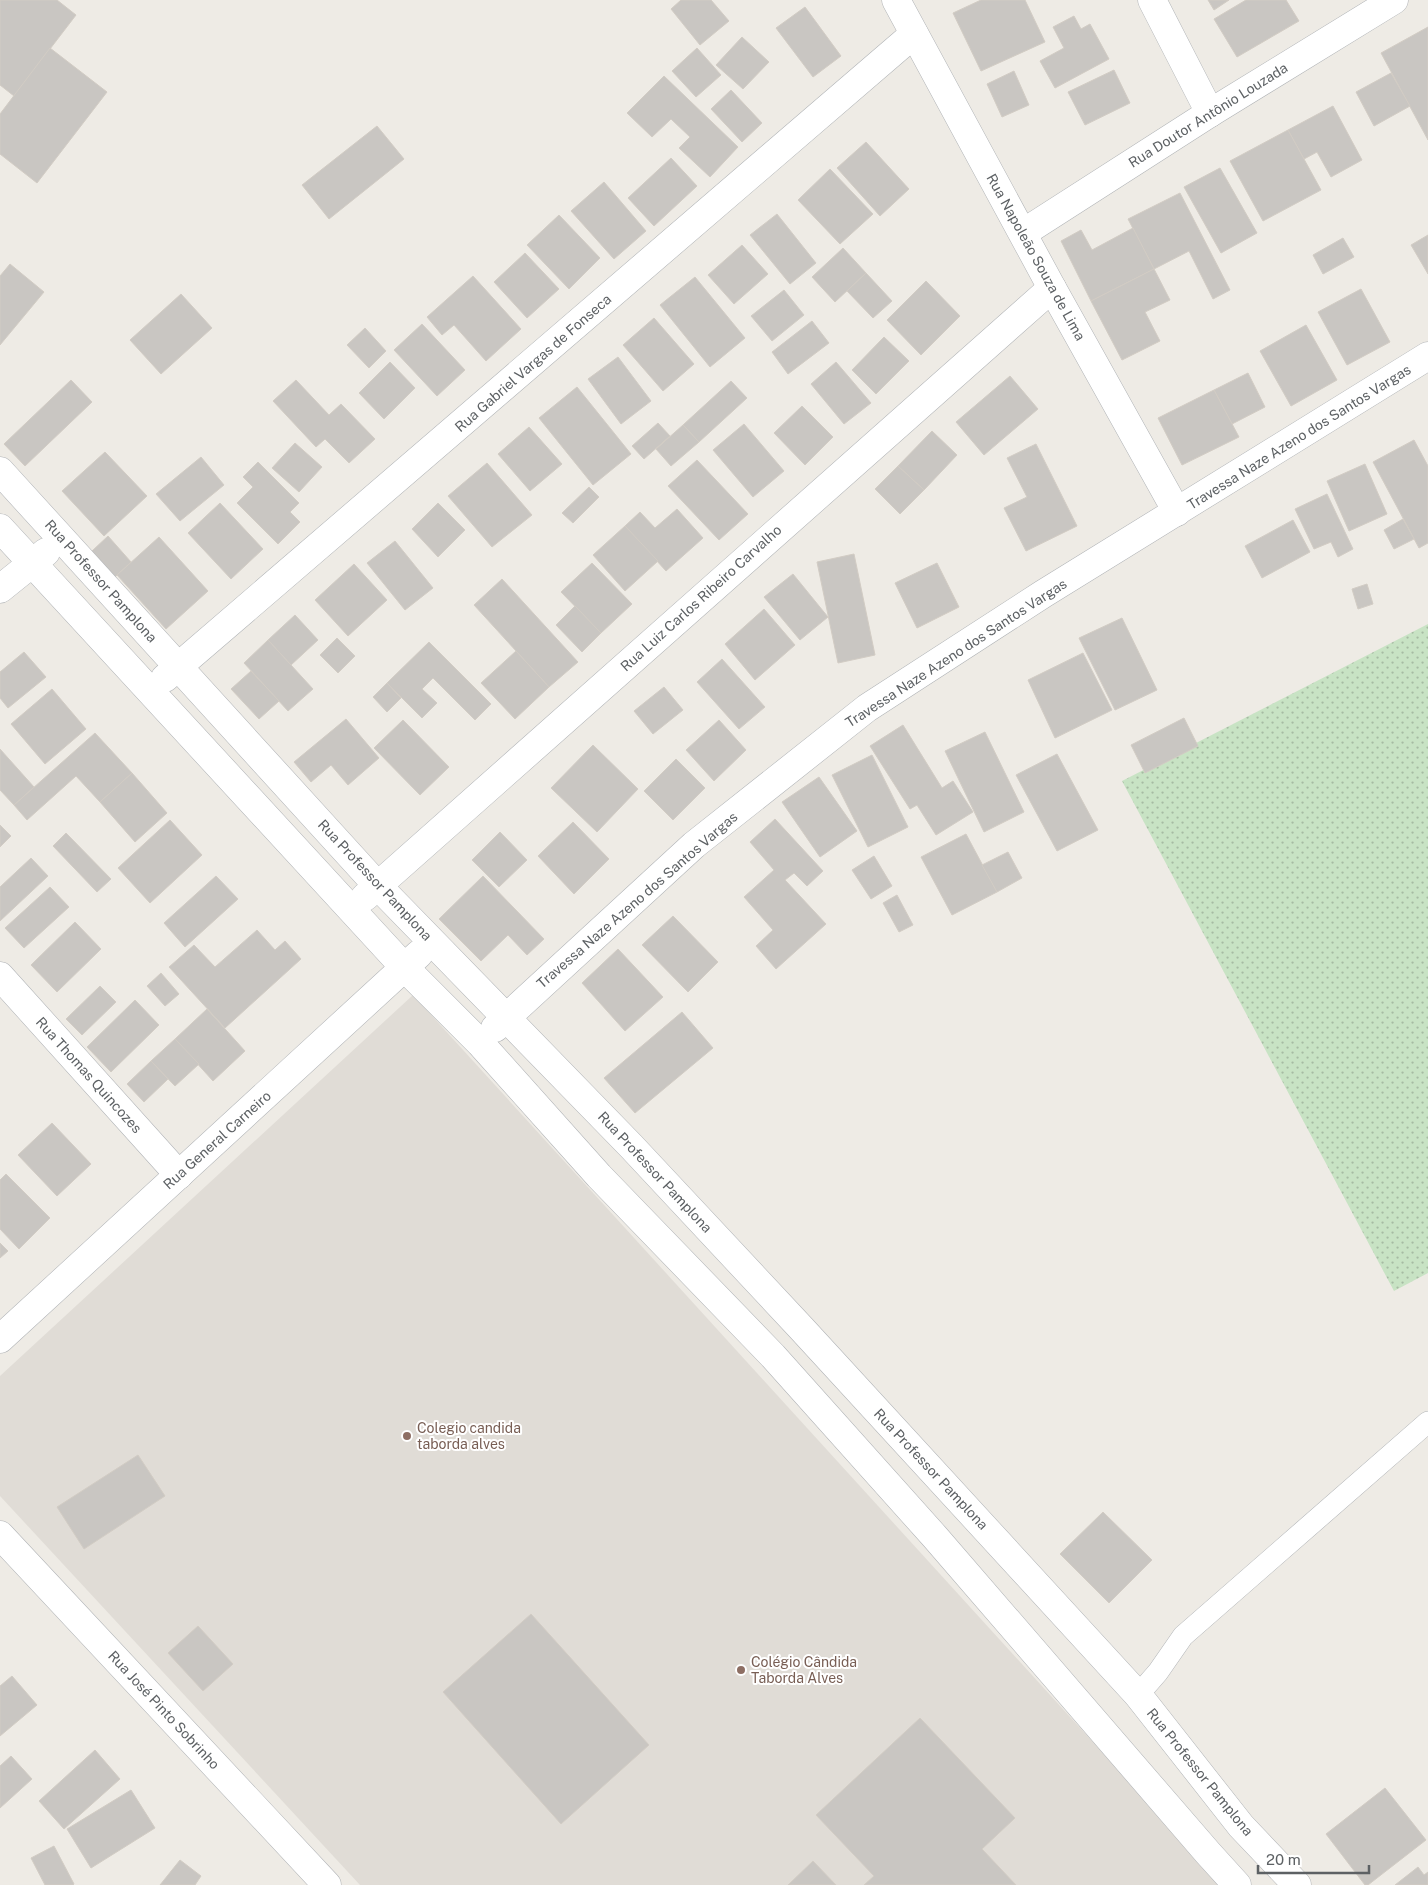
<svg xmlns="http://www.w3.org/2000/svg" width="1428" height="1885" font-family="'Public Sans',sans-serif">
	<defs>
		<pattern id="grass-dots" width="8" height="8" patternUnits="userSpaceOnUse" patternTransform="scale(1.25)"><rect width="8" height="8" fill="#c8e3c4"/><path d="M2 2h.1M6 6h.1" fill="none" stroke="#a6bba3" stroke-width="1.8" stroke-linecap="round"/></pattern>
	</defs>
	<rect width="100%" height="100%" fill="#eeebe5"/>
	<polygon fill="#e0dcd6" points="413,995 1223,1885 360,1885 0,1496 0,1376"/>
	<polygon fill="url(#grass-dots)" points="1428,624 1428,1273 1394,1291 1122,781"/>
	<g fill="#c9c6c2" stroke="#d2ccc4">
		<polygon points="0,0 57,0 76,15 14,96 0,85"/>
		<polygon points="681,0 711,0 729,21 700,45 671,9"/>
		<polygon points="981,0 1025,0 1045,42 981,71 953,13"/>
		<polygon points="1208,0 1229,0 1214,10"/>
		<polygon points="1246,0 1286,0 1299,21 1237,57 1214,19"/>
		<polygon points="805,7 841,56 813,77 776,28"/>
		<polygon points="1074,16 1081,29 1090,24 1109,59 1055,88 1040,61 1064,48 1053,27"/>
		<polygon points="1428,27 1428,140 1381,53"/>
		<polygon points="742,37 769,62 743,89 716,65"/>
		<polygon points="50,48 107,92 37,183 0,154 0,114"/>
		<polygon points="697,48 721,75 696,97 672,71"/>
		<polygon points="1114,70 1130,103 1085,125 1068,92"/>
		<polygon points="1014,71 1029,105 1002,117 987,84"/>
		<polygon points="1391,73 1410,106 1374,126 1356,92"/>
		<polygon points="664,76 738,147 710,177 679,148 690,137 671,119 652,137 627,113"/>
		<polygon points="731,90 762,123 742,142 711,109"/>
		<polygon points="1333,106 1362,160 1331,177 1317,152 1304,159 1288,130"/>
		<polygon points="377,126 404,159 329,219 302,185"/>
		<polygon points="1288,130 1321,190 1263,221 1230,161"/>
		<polygon points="866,142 909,189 880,216 837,168"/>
		<polygon points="671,158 697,186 654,226 628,198"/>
		<polygon points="1220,168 1257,233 1221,253 1184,187"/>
		<polygon points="830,169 873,214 840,244 798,200"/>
		<polygon points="604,182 646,231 614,259 571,211"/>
		<polygon points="1180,193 1230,290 1213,299 1189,251 1154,269 1128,219"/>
		<polygon points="777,214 816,263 790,284 750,235"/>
		<polygon points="559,215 600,258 569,289 527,245"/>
		<polygon points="1133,228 1154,269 1091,301 1061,241 1081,230 1092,250"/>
		<polygon points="1428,235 1428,274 1411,245"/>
		<polygon points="1343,238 1354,257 1323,274 1313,255"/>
		<polygon points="742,245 768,274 734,304 708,275"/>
		<polygon points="843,248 866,273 835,302 812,277"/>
		<polygon points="525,253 559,289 527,318 494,282"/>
		<polygon points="10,264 44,292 0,345 0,276"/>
		<polygon points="1154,269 1170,300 1145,312 1160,341 1122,360 1091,301"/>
		<polygon points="866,273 892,301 873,318 847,291"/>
		<polygon points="473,276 521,329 486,361 454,325 442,335 427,317"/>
		<polygon points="695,277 745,338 710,367 660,305"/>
		<polygon points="926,281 960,316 921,355 887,320"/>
		<polygon points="1361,289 1390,342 1347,365 1318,312"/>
		<polygon points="784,290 804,315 772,341 751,316"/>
		<polygon points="181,294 212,328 161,374 130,340"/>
		<polygon points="654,318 694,364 663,391 623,345"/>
		<polygon points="812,321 829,343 788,374 772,352"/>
		<polygon points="422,324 465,370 437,396 394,350"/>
		<polygon points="1306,325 1337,380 1291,406 1260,351"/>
		<polygon points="365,328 386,351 369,368 347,345"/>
		<polygon points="884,337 909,361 876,394 852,370"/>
		<polygon points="618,357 651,401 621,424 588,379"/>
		<polygon points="390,362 415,388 384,419 359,393"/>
		<polygon points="836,362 871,403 844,424 811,384"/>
		<polygon points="1248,373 1265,407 1232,424 1214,390"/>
		<polygon points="1010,376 1038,409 984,455 956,422"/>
		<polygon points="71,380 92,402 25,466 4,444"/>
		<polygon points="296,380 329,415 341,404 375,439 349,463 325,439 316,447 273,401"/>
		<polygon points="731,381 747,398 699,442 683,425"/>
		<polygon points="577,387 631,454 593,485 539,418"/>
		<polygon points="1214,390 1239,437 1182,465 1158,418"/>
		<polygon points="802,406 833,437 805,465 774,433"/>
		<polygon points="658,423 670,436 644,459 632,446"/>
		<polygon points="744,424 784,471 753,497 713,450"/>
		<polygon points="683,425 699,442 671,466 656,449"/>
		<polygon points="529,427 562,464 530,491 498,454"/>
		<polygon points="932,431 957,455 924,490 898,466"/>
		<polygon points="1414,440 1428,466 1428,543 1419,548 1373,462"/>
		<polygon points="295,443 322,467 299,492 272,468"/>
		<polygon points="1036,444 1077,526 1026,551 1004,508 1027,497 1007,458"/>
		<polygon points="105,452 147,496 104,536 62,491"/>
		<polygon points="201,457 224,485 180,521 156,494"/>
		<polygon points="697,460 748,514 719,540 668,486"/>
		<polygon points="258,462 299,503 290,512 300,522 278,544 237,503 253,487 243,477"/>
		<polygon points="487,463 532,515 492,547 448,496"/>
		<polygon points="1365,464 1387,514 1349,531 1327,481"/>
		<polygon points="898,466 924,490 900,514 875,489"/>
		<polygon points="589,487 599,497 573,523 562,513"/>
		<polygon points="1327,494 1353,549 1338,557 1331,542 1314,549 1295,509"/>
		<polygon points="220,503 263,549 231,579 188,533"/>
		<polygon points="438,503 465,530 438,557 412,529"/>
		<polygon points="677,509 703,538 666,571 625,526 640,512 655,528"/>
		<polygon points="1403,519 1414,539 1394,549 1384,530"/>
		<polygon points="1293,520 1310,552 1262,578 1245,546"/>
		<polygon points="625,526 658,561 625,591 593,555"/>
		<polygon points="108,536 131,562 115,577 92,551"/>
		<polygon points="159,537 208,591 166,629 117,575"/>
		<polygon points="395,541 433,588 405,610 367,563"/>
		<polygon points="854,554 875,655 838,663 817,562"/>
		<polygon points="592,563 632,604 601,633 561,592"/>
		<polygon points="937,563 959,607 917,628 895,583"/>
		<polygon points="354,564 387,600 348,636 315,600"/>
		<polygon points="793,574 828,617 800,640 764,597"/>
		<polygon points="502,579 578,662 549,687 474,605"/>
		<polygon points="1367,584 1373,604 1358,609 1352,589"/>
		<polygon points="575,606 601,633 582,652 556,625"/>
		<polygon points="764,609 795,645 755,680 725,644"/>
		<polygon points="295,615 318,640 291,665 268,640"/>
		<polygon points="1122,618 1157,690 1115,710 1079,638"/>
		<polygon points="337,638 355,656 338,673 320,655"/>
		<polygon points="268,640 313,689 288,711 244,663"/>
		<polygon points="429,642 491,704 475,720 433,678 422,689 437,703 422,718 387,683"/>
		<polygon points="516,651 549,687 515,719 481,683"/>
		<polygon points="24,652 46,677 8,708 0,698 0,672"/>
		<polygon points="1083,653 1112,710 1055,738 1028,680"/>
		<polygon points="722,659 765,707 739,729 697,682"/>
		<polygon points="251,671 279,701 259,719 231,689"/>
		<polygon points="387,683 401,698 387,712 373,697"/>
		<polygon points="664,687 683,710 653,734 634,711"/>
		<polygon points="52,689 86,729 45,764 11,724"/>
		<polygon points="1184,718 1198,746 1145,773 1131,745"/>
		<polygon points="346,719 379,758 348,785 331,765 311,782 294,762"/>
		<polygon points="403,720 449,767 420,795 374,748"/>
		<polygon points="719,720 746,750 714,781 686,750"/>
		<polygon points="903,725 942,788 953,781 973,812 936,835 917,805 910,809 870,746"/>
		<polygon points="985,732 1024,812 984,832 945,751"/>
		<polygon points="95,733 132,773 100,802 76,776 27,820 14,805"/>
		<polygon points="593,745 638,789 597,832 551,788"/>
		<polygon points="0,749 34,787 14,805 0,790"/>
		<polygon points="1057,754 1098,830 1057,851 1016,775"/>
		<polygon points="872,755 908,827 868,847 832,775"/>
		<polygon points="676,759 705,788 673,820 644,791"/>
		<polygon points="132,773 167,813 135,842 100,802"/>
		<polygon points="819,777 857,831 820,857 782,802"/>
		<polygon points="775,819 823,871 807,886 794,873 785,880 826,924 776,969 756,946 773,930 744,897 774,870 750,842"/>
		<polygon points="170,820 202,855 150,903 118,868"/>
		<polygon points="573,822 609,859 574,894 538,856"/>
		<polygon points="0,825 11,836 0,847"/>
		<polygon points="500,832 527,860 499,887 472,860"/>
		<polygon points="66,833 111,879 97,892 53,846"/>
		<polygon points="966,834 997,892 952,915 921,857"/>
		<polygon points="1008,852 1022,878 997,892 982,865"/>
		<polygon points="874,856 892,886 871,899 852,870"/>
		<polygon points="31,858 48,876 0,921 0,887"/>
		<polygon points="216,876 238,899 185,947 164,923"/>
		<polygon points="483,876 544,939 527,955 508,935 481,961 439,919"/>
		<polygon points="50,887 69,907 24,948 5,928"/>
		<polygon points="897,895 913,925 899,932 883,903"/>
		<polygon points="673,916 718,962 688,992 642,945"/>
		<polygon points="75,922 101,949 57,992 31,965"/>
		<polygon points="257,930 275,950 285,941 301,959 225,1028 169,967 194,945 215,967"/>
		<polygon points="618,949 663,997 625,1031 582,983"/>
		<polygon points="161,973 179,994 165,1006 147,986"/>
		<polygon points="100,986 116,1002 82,1035 66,1019"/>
		<polygon points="135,1000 159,1025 111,1072 87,1047"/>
		<polygon points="207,1009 245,1051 213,1081 175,1039"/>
		<polygon points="682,1012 713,1048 635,1113 604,1078"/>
		<polygon points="175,1039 199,1064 175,1086 151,1061"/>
		<polygon points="151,1061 168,1079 144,1102 127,1084"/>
		<polygon points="52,1123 91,1164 57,1196 18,1155"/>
		<polygon points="6,1174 50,1218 19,1249 0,1229 0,1180"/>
		<polygon points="0,1243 8,1251 0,1258"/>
		<polygon points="138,1455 165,1496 84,1549 57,1507"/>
		<polygon points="1103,1512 1152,1560 1109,1603 1060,1554"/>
		<polygon points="531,1614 649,1745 561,1824 443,1692"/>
		<polygon points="198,1626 233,1664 203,1691 168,1653"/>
		<polygon points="12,1676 37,1705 0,1736 0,1686"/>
		<polygon points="920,1718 1015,1818 982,1849 1016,1885 864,1885 874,1876 816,1815"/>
		<polygon points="95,1750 120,1779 64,1829 39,1801"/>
		<polygon points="11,1756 32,1779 0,1808 0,1766"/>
		<polygon points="1385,1788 1426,1840 1368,1885 1365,1885 1326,1834"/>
		<polygon points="131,1790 155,1828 91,1868 67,1829"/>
		<polygon points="54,1846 74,1884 73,1885 45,1885 31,1858"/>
		<polygon points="180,1860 201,1876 195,1885 160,1885"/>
		<polygon points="813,1861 836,1885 788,1885"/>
		<polygon points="1418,1867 1424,1875 1428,1872 1428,1885 1395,1885"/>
	</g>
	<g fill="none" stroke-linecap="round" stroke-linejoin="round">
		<defs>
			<polyline id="service" points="1138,1695 1158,1672 1183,1636 1428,1422"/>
			<g id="minor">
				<polyline points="896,0 1052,288 1177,512"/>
				<polyline points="1152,0 1210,113"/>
				<polyline points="1023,233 1210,113 1394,0"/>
				<polyline points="0,471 377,885 631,1146 802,1329 1138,1695 1241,1826 1297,1885"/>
				<polyline points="0,528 405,968 480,1043 599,1176 773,1356 935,1537 1208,1853 1237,1885"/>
				<polyline points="0,589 46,552"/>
				<polyline points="165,678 914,34"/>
				<polyline points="365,897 1052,288"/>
				<polyline points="0,976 179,1175"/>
				<polyline points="495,1028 694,845 867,708 1043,594 1428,356"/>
				<polyline points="0,1339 419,954"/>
				<polyline points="0,1535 327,1885"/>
			</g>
		</defs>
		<use href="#service" stroke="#b0b3b6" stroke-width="22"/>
		<use href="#minor" stroke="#b0b3b6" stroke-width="29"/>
		<use href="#service" stroke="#fff" stroke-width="21"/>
		<use href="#minor" stroke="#fff" stroke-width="28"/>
	</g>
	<g fill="#8d6e63" stroke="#fff" stroke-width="2">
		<circle cx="407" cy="1436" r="5"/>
		<circle cx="741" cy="1670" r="5"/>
	</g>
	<g text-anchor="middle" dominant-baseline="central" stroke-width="4" stroke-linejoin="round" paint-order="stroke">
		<g font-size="14" fill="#5d6164" stroke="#fff">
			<text transform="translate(1208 115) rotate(-32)">Rua Doutor Antônio Louzada</text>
			<text transform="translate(1036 257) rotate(61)">Rua Napoleão Souza de Lima</text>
			<text transform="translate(533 363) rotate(-41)">Rua Gabriel Vargas de Fonseca</text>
			<text transform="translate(1299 437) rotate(-32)">Travessa Naze Azeno dos Santos Vargas</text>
			<text transform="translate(101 581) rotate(48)">Rua Professor Pamplona</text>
			<text transform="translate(701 598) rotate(-42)">Rua Luiz Carlos Ribeiro Carvalho</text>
			<text transform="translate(956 653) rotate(-33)">Travessa Naze Azeno dos Santos Vargas</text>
			<text transform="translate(375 880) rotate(47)">Rua Professor Pamplona</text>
			<text transform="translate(637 900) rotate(-41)">Travessa Naze Azeno dos Santos Vargas</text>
			<text transform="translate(89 1075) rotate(48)">Rua Thomas Quincozes</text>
			<text transform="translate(217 1140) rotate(-42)">Rua General Carneiro</text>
			<text transform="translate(655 1172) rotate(47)">Rua Professor Pamplona</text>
			<text transform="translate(931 1469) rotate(47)">Rua Professor Pamplona</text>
			<text transform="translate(164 1710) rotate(47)">Rua José Pinto Sobrinho</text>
			<text transform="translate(1200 1772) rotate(51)">Rua Professor Pamplona</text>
		</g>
		<g font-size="14" fill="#785e54" stroke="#fff" text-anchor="start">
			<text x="417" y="1428">Colegio candida<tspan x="417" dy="16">taborda alves</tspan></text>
			<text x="751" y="1662">Colégio Cândida<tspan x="751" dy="16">Taborda Alves</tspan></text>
		</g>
	</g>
	<path d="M1258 1865v8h111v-8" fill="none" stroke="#5d6164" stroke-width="2.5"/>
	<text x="1266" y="1865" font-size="15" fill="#5d6164" stroke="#ffffff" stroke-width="4" paint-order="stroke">20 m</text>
</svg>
